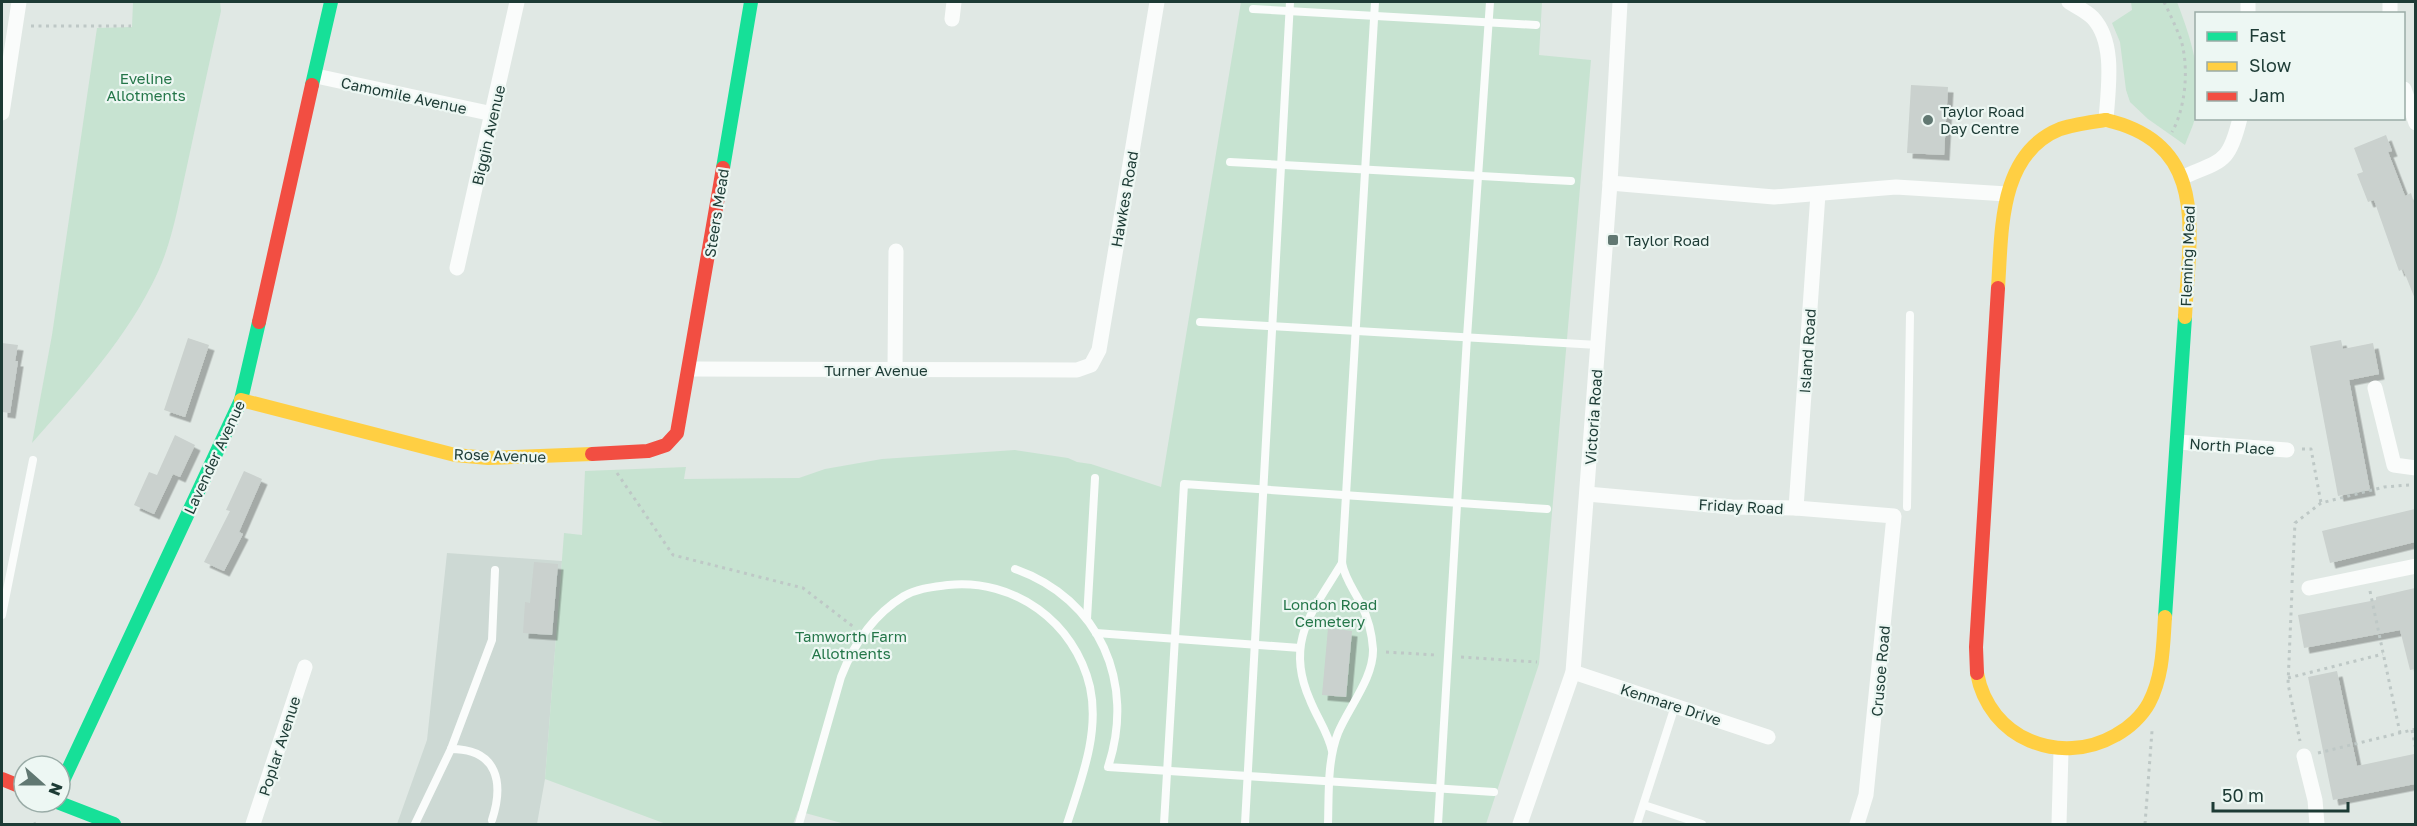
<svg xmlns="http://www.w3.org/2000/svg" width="2417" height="826" font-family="'Golos Text',sans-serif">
	<defs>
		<filter id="shadow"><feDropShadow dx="5.5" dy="5.5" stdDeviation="0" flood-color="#0004"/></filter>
	</defs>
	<rect width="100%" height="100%" fill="#e0e8e4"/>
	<polygon fill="#cdd9d4" points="447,553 562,561 545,779 537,824 397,824 427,740"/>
	<g fill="#c7e3d1">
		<path d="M133,2H220L221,11C209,63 198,115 187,166C179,201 173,239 158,272C128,337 79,390 32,443L52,335L97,28L132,27Z"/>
		<polygon points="1241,2 1542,2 1539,55 1591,60 1539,664 1486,824 845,824 798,811 793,824 666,824 545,779 564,533 582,535 585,471 686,467 684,479 799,478 825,469 882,459 1015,450 1068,458 1077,462 1091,464 1161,487"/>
		<path d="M2131,2H2177C2191,38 2204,78 2195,118C2193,127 2188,136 2185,145L2148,119L2130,102L2126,90L2120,42L2112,23L2132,10Z"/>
	</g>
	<g fill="#cad1ce" filter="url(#shadow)">
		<polygon points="1911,85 1948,87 1944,155 1907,153"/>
		<polygon points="2386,135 2392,151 2388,152 2405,196 2411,193 2415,206 2415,299 2403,269 2399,271 2374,200 2368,202 2357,174 2363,172 2354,148"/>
		<polygon points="188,338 209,345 185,417 164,410"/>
		<polygon points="2341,340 2343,349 2373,343 2379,374 2349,380 2370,490 2338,496 2310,346"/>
		<polygon points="2,343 18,345 15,361 18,361 10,413 2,412"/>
		<polygon points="175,435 195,445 180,477 173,474 154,514 134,505 149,472 157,475"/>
		<polygon points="244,471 262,479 239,532 243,534 224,571 204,562 230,511 226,510"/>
		<polygon points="2415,509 2415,542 2330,563 2322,531"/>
		<polygon points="534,562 558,564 552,635 523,633 525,602 530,603"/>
		<polygon points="2415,588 2415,669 2410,670 2400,630 2304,648 2298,615 2376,600 2376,597"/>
		<polygon points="1328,628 1352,631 1346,697 1322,695"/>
		<polygon points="2337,671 2357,766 2414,754 2415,784 2333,800 2308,677"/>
	</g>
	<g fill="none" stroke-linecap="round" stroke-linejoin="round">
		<g stroke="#bec8c6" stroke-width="3" stroke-dasharray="3 4.5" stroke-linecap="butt">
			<path d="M2164,2C2170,14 2176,27 2181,40C2189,67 2186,107 2172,132"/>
			<polyline points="31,26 131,26"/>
			<polyline points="2302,449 2311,449 2321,503"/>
			<polyline points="617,473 673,555 803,588 855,628"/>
			<polyline points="2292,583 2295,523 2321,503 2384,487 2409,485"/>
			<polyline points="2292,590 2288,684 2300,741"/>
			<polyline points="2370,591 2400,733"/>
			<polyline points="1386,652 1436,655"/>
			<polyline points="1461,657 1537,662"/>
			<polyline points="2288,678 2383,654"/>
			<polyline points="2412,730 2416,750"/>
			<polyline points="2318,753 2416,729"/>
			<polyline points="34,824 36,823"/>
			<polyline points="2145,824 2152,731"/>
		</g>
		<g stroke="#fafcfb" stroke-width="8">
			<polyline points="1253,9 1536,25"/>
			<polyline points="1230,162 1571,181"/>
			<polyline points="1200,322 1598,345"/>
			<polyline points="1907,507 1910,315"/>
			<path d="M1015,569C1100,599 1136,683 1108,767L1494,792"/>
			<polyline points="2,615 33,460"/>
			<polyline points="1087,619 1095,478"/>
			<polyline points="1096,633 1300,648"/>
			<path d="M451,749C498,749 504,783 492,820"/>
			<path d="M1332,751C1328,732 1317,718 1310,700C1284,641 1313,611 1342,563"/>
			<polyline points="1644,805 1702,824"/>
			<polyline points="415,824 451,749 492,640 495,570"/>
			<path d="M799,824L841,677C854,643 873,615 904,596C918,588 933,587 948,585C1014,578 1075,622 1090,687C1100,733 1081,780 1067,824"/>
			<polyline points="1164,824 1184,484 1547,509"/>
			<polyline points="1245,824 1290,2"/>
			<path d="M1328,824C1329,795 1327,761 1338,733C1348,708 1374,678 1373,649C1372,634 1368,618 1361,604C1354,590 1345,579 1342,563L1375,2"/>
			<polyline points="1438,824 1467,337 1490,2"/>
			<polyline points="1637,824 1675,706"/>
		</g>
		<g stroke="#fafcfb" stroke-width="15">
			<path d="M2069,2C2077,7 2086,11 2093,18C2116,43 2108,89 2106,120"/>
			<polyline points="2248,14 2248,2"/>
			<polyline points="2390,14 2390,2"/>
			<polyline points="952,19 954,2"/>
			<polyline points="316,76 493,114"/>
			<polyline points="2404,89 2416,123"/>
			<polyline points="2,113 19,2"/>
			<path d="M2183,177C2222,160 2229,164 2240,118"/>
			<polyline points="1610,183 1774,197 1896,187 2007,194"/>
			<polyline points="457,268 517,2"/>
			<polyline points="691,369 1077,370 1091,365 1099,350 1157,2"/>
			<polyline points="895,370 896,251"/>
			<polyline points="2375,388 2394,465 2416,468"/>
			<polyline points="2178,442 2287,450"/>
			<polyline points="1587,494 1732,507 1796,508 1894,516 1866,795 1857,824"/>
			<polyline points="1796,508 1818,194"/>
			<polyline points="2309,588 2416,566"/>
			<polyline points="1573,672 1768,737"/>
			<polyline points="2304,756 2315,800 2317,824"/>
			<polyline points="253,824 305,667"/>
			<polyline points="1520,824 1573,672 1610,183 1620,2"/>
			<polyline points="2059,824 2061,751"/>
		</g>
		<g stroke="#16e098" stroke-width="14">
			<polyline points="312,85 331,2"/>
			<polyline points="723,168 751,2"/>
			<polyline points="2165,617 2185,317"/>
			<polyline points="60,787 241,400 259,322"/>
			<polyline points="57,802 114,824"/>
		</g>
		<g stroke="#ffcf43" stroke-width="14">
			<path d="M2106,120C2211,144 2189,234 2185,317"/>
			<path d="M1998,288C2002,232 1998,154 2060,129C2075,124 2091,122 2106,120"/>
			<polyline points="241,400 455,455 488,458 592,454"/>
			<path d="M1977,673C1989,739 2060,767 2116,735C2129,728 2142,716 2149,703C2163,676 2163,647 2165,617"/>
		</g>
		<g stroke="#f24e42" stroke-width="14">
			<polyline points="259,322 312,85"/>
			<polyline points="592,454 648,451 666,445 677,433 723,168"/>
			<polyline points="1977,673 1976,647 1998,288"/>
			<polyline points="2,779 24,788"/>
		</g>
	</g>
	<g fill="#617872" stroke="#edf7f3" stroke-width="2">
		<circle cx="1928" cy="120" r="6"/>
		<rect x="1607" y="234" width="12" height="12" rx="3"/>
	</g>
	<g text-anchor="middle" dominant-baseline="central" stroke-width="4.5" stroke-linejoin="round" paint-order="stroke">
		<g font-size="15" fill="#247649" stroke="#edf7f3">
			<text x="146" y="78">Eveline<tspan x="146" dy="17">Allotments</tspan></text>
			<text x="1330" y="604">London Road<tspan x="1330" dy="17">Cemetery</tspan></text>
			<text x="851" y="636">Tamworth Farm<tspan x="851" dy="17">Allotments</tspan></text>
		</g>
		<g font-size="15" fill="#1d3b35" stroke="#edf7f3">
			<text transform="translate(404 95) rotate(12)">Camomile Avenue</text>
			<text transform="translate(488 135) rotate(-77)">Biggin Avenue</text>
			<text transform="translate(1124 199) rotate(-80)">Hawkes Road</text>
			<text transform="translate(716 213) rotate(-81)">Steers Mead</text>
			<text transform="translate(2187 256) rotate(-88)">Fleming Mead</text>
			<text transform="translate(1807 351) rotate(-86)">Island Road</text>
			<text x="876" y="370">Turner Avenue</text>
			<text transform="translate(1593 417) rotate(-86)">Victoria Road</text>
			<text transform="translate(2232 446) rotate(4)">North Place</text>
			<text transform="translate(500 455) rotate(2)">Rose Avenue</text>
			<text transform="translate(214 457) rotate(-65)">Lavender Avenue</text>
			<text transform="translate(1741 506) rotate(3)">Friday Road</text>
			<text transform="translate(1880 671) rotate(-85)">Crusoe Road</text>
			<text transform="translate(1671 704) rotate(18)">Kenmare Drive</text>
			<text transform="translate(279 746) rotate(-72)">Poplar Avenue</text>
		</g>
		<g font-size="15" fill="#1d3b35" stroke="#edf7f3" text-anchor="start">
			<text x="1940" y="111">Taylor Road<tspan x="1940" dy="17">Day Centre</tspan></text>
			<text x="1625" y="240">Taylor Road</text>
		</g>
	</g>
	<rect width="2417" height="826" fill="none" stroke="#1d3b35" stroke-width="6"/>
	<rect x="2195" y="12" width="210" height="108" fill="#edf7f3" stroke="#9aaca7" stroke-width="1.5"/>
	<rect x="2207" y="32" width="30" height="9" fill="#16e098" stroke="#9aaca7" stroke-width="1.5"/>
	<text x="2249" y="42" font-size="18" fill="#1d3b35">Fast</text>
	<rect x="2207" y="62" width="30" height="9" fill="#ffcf43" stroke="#9aaca7" stroke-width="1.5"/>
	<text x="2249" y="72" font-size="18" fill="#1d3b35">Slow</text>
	<rect x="2207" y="92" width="30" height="9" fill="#f24e42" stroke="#9aaca7" stroke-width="1.5"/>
	<text x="2249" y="102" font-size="18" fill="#1d3b35">Jam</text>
	<g transform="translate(42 784) rotate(111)"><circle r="28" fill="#edf7f3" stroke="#9aaca7" stroke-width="1.5"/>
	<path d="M0-4.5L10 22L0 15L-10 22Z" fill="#617872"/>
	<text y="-9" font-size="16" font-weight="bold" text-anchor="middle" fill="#1d3b35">N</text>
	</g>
	<path d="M2213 802v9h135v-9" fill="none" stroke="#1d3b35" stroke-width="3"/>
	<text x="2222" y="802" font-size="18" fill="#1d3b35" stroke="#edf7f3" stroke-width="4.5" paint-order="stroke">50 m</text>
</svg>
